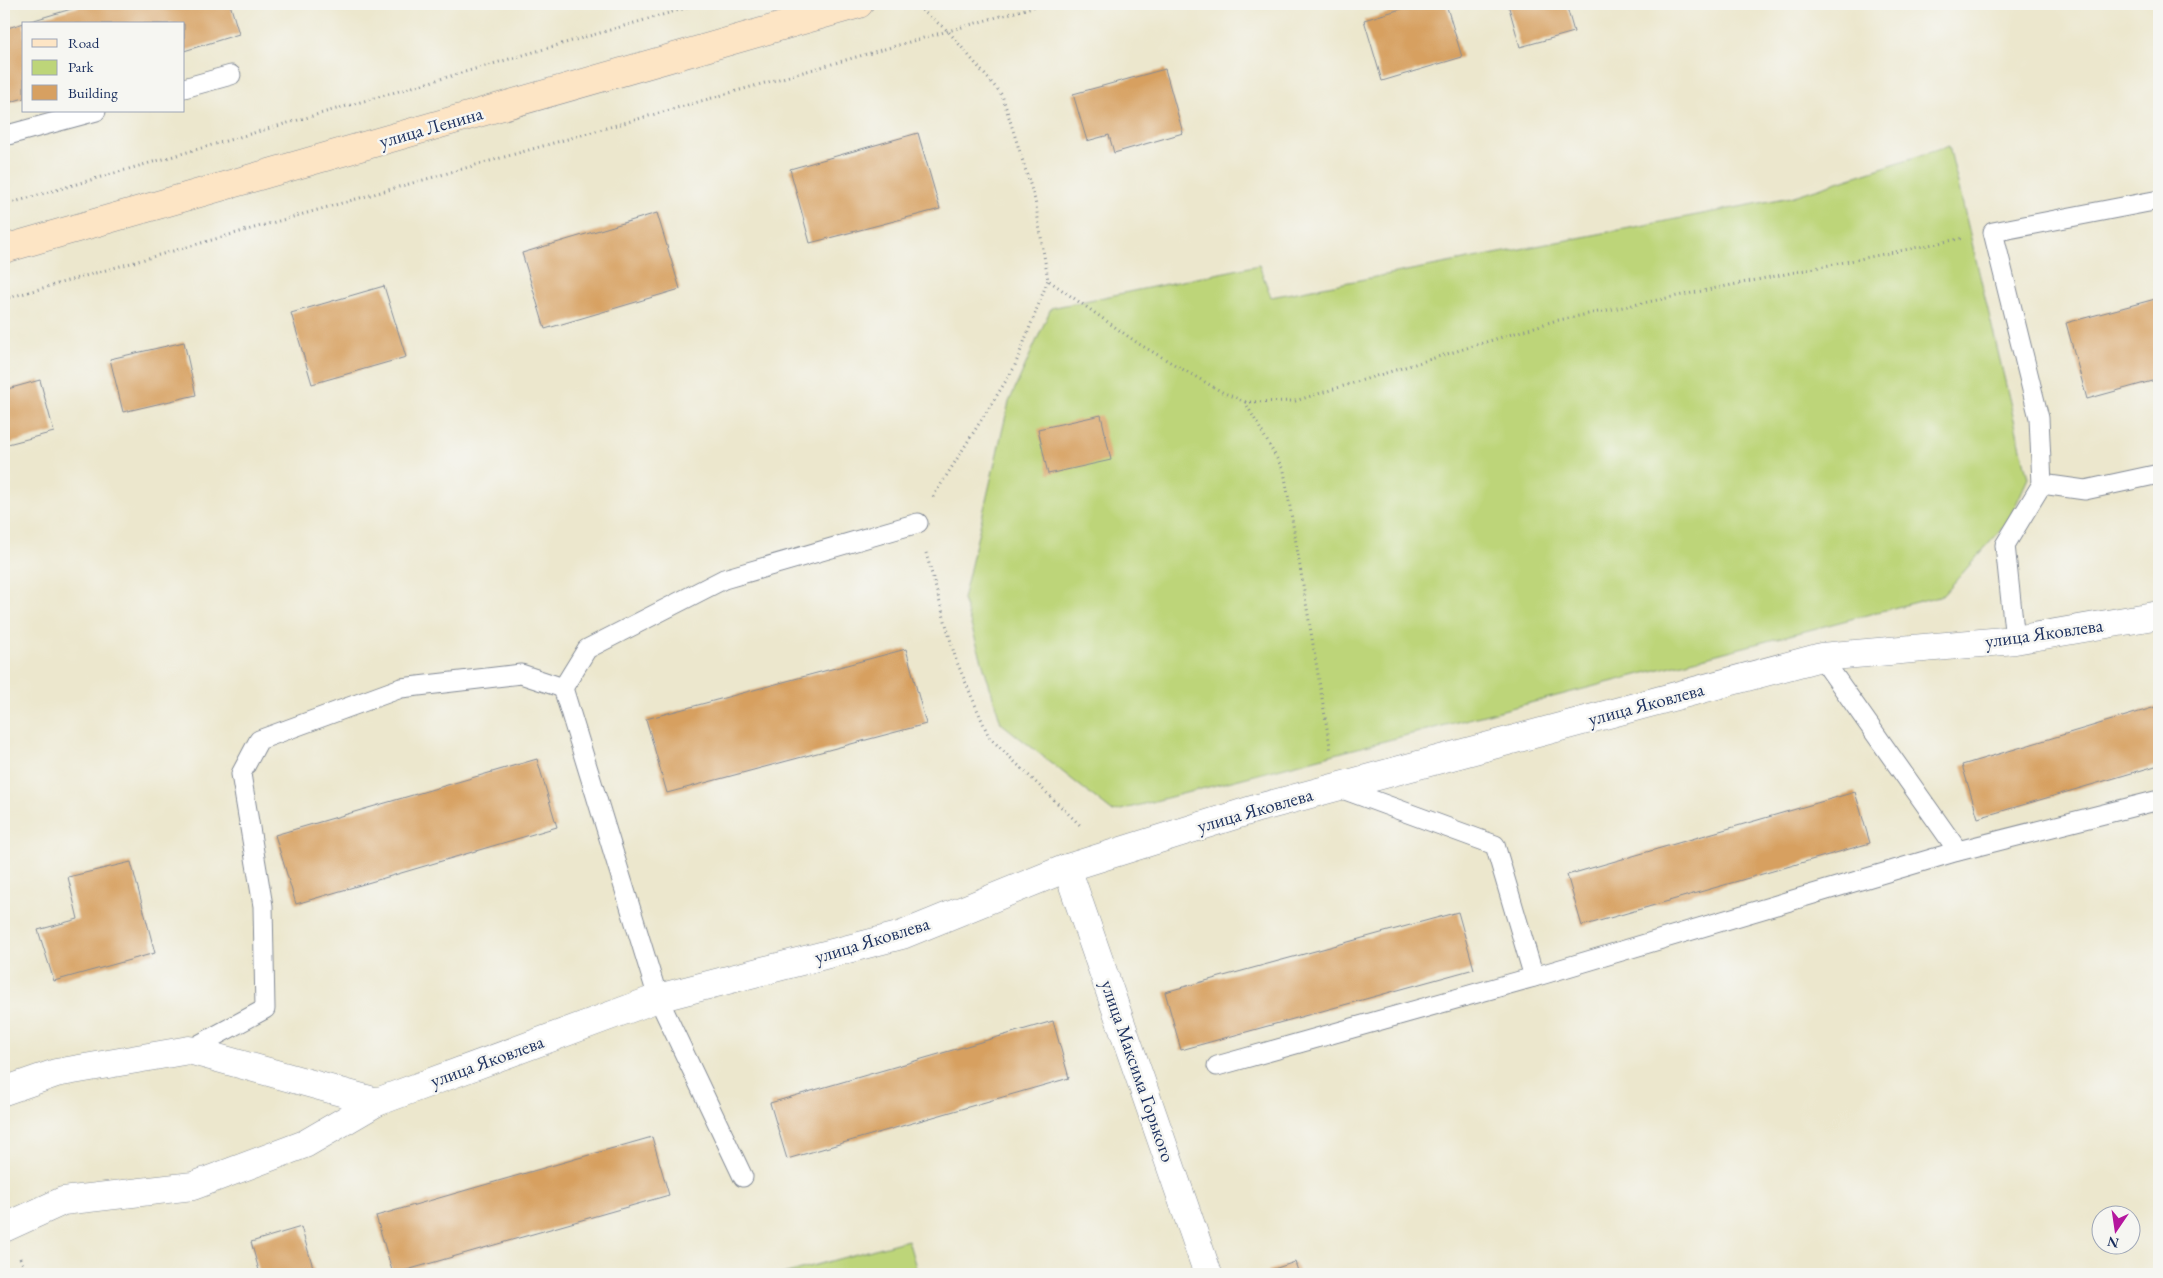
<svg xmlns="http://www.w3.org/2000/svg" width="2163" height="1278" font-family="'EB Garamond',serif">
	<rect width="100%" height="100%" fill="#f6f6f2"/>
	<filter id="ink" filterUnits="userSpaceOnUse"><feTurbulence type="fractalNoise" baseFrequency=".02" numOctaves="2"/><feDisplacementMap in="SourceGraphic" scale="10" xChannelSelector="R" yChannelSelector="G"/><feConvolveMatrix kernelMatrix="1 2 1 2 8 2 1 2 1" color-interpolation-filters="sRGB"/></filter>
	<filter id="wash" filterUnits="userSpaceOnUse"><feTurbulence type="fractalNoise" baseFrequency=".0096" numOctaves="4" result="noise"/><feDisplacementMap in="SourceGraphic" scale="20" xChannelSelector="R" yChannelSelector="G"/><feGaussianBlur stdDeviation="1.12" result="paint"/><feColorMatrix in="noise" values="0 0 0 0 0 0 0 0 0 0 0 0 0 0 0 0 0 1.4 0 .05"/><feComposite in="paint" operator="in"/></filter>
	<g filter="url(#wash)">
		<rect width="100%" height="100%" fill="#ece7cd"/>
		<g fill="#bdd579" stroke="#6c826c">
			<polygon points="1949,146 2028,478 2008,522 1943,595 1113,812 1001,723 963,599 1009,402 1051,308 1259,265 1271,297 1791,197"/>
			<polygon points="908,1240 918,1274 783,1274"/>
		</g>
		<g id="blocks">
			<g fill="#d7a061">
				<polygon points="88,4 230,4 239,34 184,51 184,24 24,24 24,98 4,104 4,29"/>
				<polygon points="1418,4 1446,4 1462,57 1382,81 1364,20"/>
				<polygon points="1508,4 1566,4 1574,32 1520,47"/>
				<polygon points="1165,69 1183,133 1114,153 1109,135 1087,141 1073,94"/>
				<polygon points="918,133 940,209 810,243 790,169"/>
				<polygon points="657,213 680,289 545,329 522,253"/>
				<polygon points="384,286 406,357 312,384 291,313"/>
				<polygon points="2159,298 2159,379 2087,399 2066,323"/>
				<polygon points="184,342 196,395 123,412 110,359"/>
				<polygon points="40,380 54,432 4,445 4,390"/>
				<polygon points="1101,415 1111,460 1048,474 1038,429"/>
				<polygon points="906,649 926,724 667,793 646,719"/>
				<polygon points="2159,706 2159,765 1978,818 1962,765"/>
				<polygon points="537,759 557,827 296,904 275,835"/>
				<polygon points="1855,792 1870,843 1582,926 1567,875"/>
				<polygon points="131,862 155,953 54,981 38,930 78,919 68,877"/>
				<polygon points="1458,912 1474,969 1181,1050 1165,992"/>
				<polygon points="1053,1021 1069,1078 787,1159 770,1103"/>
				<polygon points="652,1137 669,1195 393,1274 376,1216"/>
				<polygon points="301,1227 315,1274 260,1274 251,1242"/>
				<polygon points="1295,1262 1299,1274 1269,1274 1268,1271"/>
			</g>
		</g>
	</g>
	<g filter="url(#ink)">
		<use href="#blocks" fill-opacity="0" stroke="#848b96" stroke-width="1"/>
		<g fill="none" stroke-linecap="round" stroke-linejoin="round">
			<defs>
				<g id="lane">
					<polyline points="184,88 231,75"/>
					<polyline points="4,136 96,111"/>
					<polyline points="2042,484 2085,490 2159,474"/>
					<polyline points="2015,640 2005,545 2042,484 2039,418 1993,232 2159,200"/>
					<polyline points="1821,657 1958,851"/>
					<polyline points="563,688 658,998 743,1177"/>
					<polyline points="1337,787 1495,845 1534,977"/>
					<polyline points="189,1050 265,1009 263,906 241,774 259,740 401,688 521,674 563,688 587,649 724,579 918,523"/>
					<polyline points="1217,1066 1534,977 1958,851 2159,800"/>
				</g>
				<g id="street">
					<polyline points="1067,868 1208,1274"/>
					<polyline points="4,1091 56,1073 189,1050 377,1102 658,998 902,935 1067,868 1258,808 1821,657 2015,640 2159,615"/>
					<polyline points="4,1228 63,1201 193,1186 305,1144 377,1102"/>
				</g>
				<polyline id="secondary" points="4,249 859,4"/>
			</defs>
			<use href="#lane" stroke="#848b96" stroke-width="21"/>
			<use href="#street" stroke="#848b96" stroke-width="29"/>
			<use href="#secondary" stroke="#848b96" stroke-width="29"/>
			<g stroke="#848b96" stroke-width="3" stroke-dasharray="1 4" stroke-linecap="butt">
				<polyline points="914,4 948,31 1002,95 1035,200 1048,280 1139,344 1222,392 1245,402 1284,471 1331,752"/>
				<polyline points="4,205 700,4"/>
				<polyline points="4,299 1043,4"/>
				<polyline points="1245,402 1295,401 1554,321 1963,238"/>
				<polyline points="933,497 1014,368 1048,280"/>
				<polyline points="926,553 956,660 989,737 1082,827"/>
				<polyline points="20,1258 27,1274"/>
			</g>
			<use href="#lane" stroke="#fff" stroke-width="19"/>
			<use href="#street" stroke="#fff" stroke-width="28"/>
			<use href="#secondary" stroke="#fde5c5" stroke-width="28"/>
		</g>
	</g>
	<g text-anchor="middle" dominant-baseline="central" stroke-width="5" stroke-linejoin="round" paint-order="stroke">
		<g font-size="19" fill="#1b2f5e" stroke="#f6f6f2">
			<text transform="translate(431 127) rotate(-16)">улица Ленина</text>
			<text transform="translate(2044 633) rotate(-8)">улица Яковлева</text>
			<text transform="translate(1646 704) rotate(-15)">улица Яковлева</text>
			<text transform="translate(1255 810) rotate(-16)">улица Яковлева</text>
			<text transform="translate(872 940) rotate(-17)">улица Яковлева</text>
			<text transform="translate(487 1061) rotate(-20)">улица Яковлева</text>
			<text transform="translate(1138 1071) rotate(71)">улица Максима Горького</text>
		</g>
	</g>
	<rect width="2163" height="1278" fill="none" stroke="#f6f6f2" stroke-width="20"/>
	<rect x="22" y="22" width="162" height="90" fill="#f6f6f2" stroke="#9ea6b7"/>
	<rect x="32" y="39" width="25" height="8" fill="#fde5c5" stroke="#9ea6b7"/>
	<text x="68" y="48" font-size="15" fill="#1b2f5e">Road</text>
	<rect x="32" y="60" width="25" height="15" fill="#bdd579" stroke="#9ea6b7"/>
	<text x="68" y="72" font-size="15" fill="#1b2f5e">Park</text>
	<rect x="32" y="85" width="25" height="15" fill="#d7a061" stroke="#9ea6b7"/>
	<text x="68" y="98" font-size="15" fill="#1b2f5e">Building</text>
	<g transform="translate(2116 1230) rotate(193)"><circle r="24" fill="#f6f6f2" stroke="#9ea6b7"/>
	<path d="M0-4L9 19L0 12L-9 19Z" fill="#b5179e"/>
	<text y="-8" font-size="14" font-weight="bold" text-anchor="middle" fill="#1b2f5e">N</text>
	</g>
</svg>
